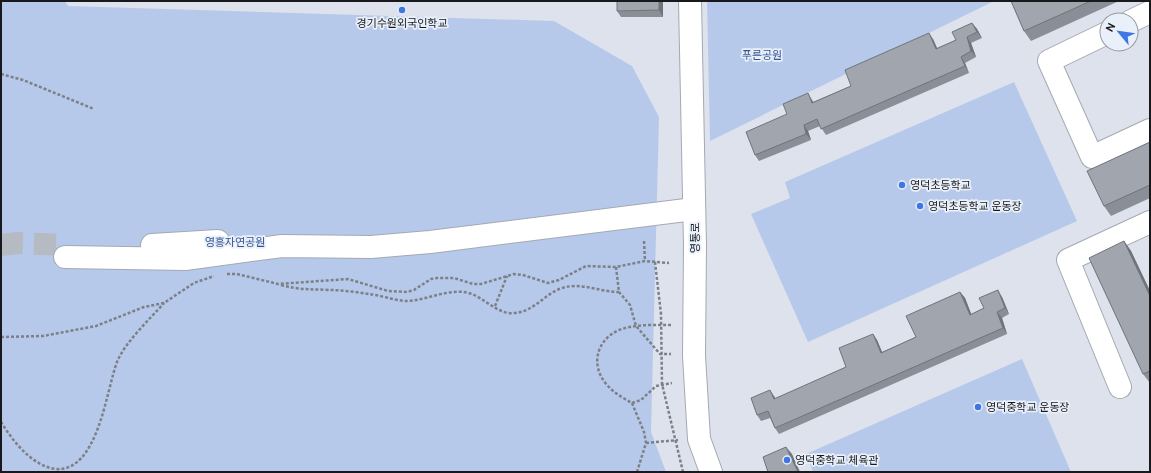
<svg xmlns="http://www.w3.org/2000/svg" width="1151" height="473" font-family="Ubuntu,'Noto Sans KR',sans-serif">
	<rect width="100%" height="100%" fill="#dde2ec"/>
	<g fill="#b7c9ea">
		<polygon points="1,1 65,1 68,6 554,21 632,66 659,117 651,432 666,472 1,472"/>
		<polygon points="707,1 994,1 710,141"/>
		<polygon points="1014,82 1077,221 808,342 751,214 790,198 785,182"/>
		<polygon points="1022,359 1071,472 813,472 806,454"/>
	</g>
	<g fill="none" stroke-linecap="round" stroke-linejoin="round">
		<polyline stroke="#b5bac3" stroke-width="22" stroke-dasharray="22 11" stroke-linecap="butt" points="1,245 18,243 66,245"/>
		<defs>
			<g id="minor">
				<polyline points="690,1 695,245 694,356 699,439 711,472"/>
				<polyline points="1131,21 1150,12"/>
				<polyline points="1107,33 1049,61 1092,157 1150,130"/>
				<polyline points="152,245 218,241"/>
				<polyline points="65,257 185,259 282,246 371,247 430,242 694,209"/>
				<polyline points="1120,387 1068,260 1150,222"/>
			</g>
		</defs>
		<use href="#minor" stroke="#a4a9b2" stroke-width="24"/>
		<g stroke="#7d8087" stroke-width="2.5" stroke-dasharray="3 2" stroke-linecap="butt">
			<polyline points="1,74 23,80 94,109"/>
			<polyline points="644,241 645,261"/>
			<polyline points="655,262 661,314 662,384 683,472"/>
			<polyline points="616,267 619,292 630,305 636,326 660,354 671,354"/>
			<polyline points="227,274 237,274 278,284 348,279 388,291 407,292 414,290 431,279 437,278 454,278 473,284 481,284 514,274 523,275 548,283 559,280 586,266 616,267 645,261 669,263"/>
			<path d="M281,285C298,290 312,289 329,290C342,290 356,292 369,294C380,295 393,300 405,301C425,301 443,290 464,292C482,294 496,315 514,313C534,312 544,294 562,288C581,282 600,292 619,292"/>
			<polyline points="495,306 507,276"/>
			<path d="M671,325C654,325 635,324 619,330C596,340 590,366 607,385C614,393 623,398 632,403L641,400L656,386L672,383"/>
			<polyline points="1,337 43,336 96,326 144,307 164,303 194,283 214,276"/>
			<polyline points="632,403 644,432 646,443 637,472"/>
			<path d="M1,422C13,441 31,465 55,469C98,473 106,391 117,362C125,342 150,319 164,303"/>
			<polyline points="646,443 678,440"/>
		</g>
		<use href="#minor" stroke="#fff" stroke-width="22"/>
	</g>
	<g fill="#8a8e96">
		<polygon points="617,1 663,1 663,17 621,17 617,11"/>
		<polygon points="1011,1 1119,1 1031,41 1024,31"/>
		<polygon points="972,23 977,29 982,38 971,43 976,57 965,63 969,73 826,135 820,126 808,131 811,140 759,161 755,155 787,114 812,100 813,102 851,86 933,39 937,48 956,40"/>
		<polygon points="1150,142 1150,198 1111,216 1104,206"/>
		<polygon points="1124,241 1131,251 1150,291 1150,383 1143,374"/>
		<polygon points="960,292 965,298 971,314 984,308 1002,297 1009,314 1002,318 1007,334 779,434 775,428 770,418 761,421 757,415 774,396 776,399 846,367 873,334 877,340 882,352 916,337"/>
	</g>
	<g fill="#70747a">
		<polygon points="659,1 663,1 663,17 659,10"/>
		<polygon points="972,23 977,29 982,38 977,32"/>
		<polygon points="929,33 933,39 940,55 936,49"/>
		<polygon points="967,37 971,43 976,57 971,51"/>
		<polygon points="961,57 965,63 969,73 965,66"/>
		<polygon points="808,93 812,100 817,109 812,103"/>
		<polygon points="804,125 808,131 811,140 806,134"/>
		<polygon points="1124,241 1131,251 1150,291 1150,296"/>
		<polygon points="998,290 1002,297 1009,314 1005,308"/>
		<polygon points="960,292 965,298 974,321 970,315"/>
		<polygon points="997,312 1002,318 1007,334 1003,328"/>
		<polygon points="873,334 877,340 885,359 881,353"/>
		<polygon points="770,390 774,396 779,406 774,399"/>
		<polygon points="786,447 792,454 800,472 798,472"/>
	</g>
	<g fill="#a0a5ae" stroke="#70747a">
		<polygon points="617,1 659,1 659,10 617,11"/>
		<polygon points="1011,1 1091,1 1024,31"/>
		<polygon points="972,23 977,32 967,37 971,51 961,57 965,66 821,129 817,119 804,125 806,134 755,155 746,132 787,114 783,104 808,93 812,103 851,86 845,70 929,33 936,49 956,40 952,32"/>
		<polygon points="1150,142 1150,185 1104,206 1087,171"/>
		<polygon points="1124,241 1150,296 1150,371 1143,374 1089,258"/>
		<polygon points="998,290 1005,308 997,312 1003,328 775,428 768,411 757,415 751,398 770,390 774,399 846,367 839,348 873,334 881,353 916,337 906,316 960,292 970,315 984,308 979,298"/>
		<polygon points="786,447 798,472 768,472 763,457"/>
	</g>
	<g fill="#3f76e6" stroke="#eaf0f9" stroke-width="1.5">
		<circle cx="402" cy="10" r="4"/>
		<circle cx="902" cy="185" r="4"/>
		<circle cx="920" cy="206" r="4"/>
		<circle cx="978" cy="407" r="4"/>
		<circle cx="787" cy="460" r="4"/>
	</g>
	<g text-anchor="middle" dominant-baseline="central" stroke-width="3.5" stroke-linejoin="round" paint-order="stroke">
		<g font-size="11" fill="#17191d" stroke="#eaf0f9" text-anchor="start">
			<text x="402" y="23" text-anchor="middle">경기수원외국인학교</text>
			<text x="910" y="185">영덕초등학교</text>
			<text x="928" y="206">영덕초등학교 운동장</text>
			<text x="986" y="407">영덕중학교 운동장</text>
			<text x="795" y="460">영덕중학교 체육관</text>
		</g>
		<g font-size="11" fill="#335393" stroke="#eaf0f9">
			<text x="762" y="55">푸른공원</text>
			<text x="235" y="242">영흥자연공원</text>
		</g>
		<g font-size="11" fill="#17191d" stroke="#eaf0f9">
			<text transform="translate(695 238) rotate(-90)">영통로</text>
		</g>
	</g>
	<rect width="1151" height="473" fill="none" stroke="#17191d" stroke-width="4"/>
	<g transform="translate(1119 32) rotate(299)"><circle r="19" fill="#eaf0f9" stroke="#969aa1"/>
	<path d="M0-3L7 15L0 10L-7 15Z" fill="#3f76e6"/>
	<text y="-6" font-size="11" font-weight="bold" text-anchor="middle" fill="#17191d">N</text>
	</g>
</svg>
